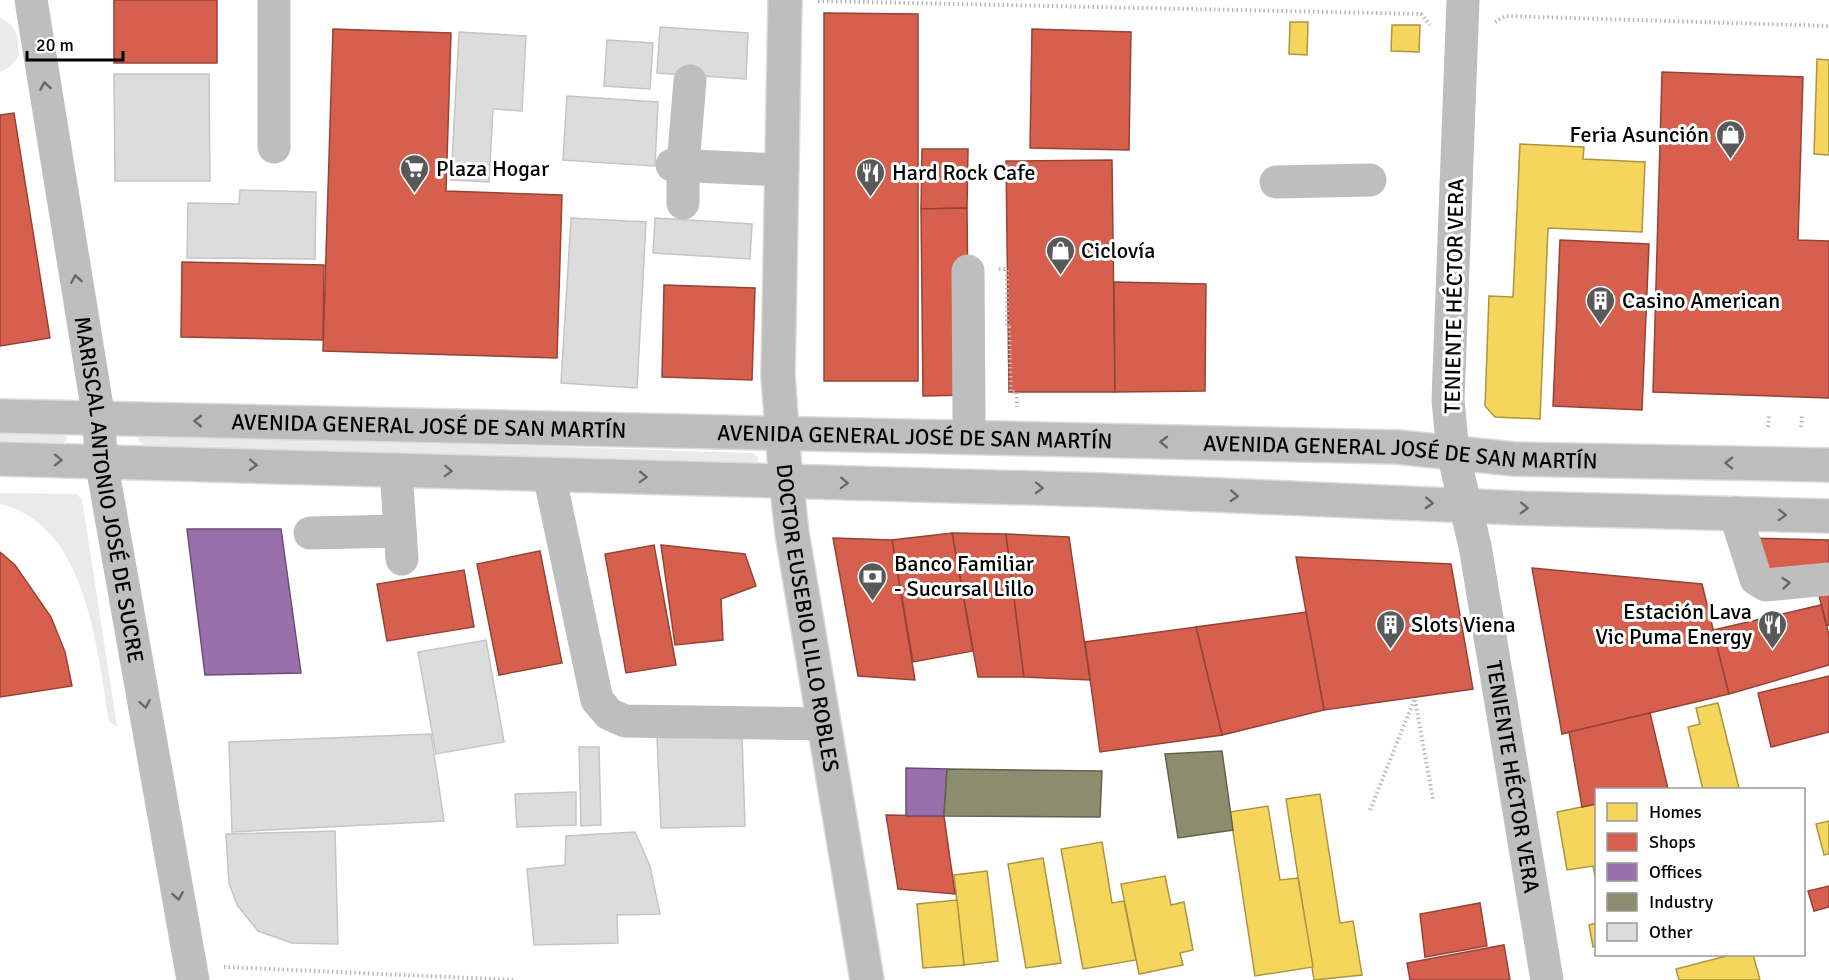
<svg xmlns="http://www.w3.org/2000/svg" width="1829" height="980" font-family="Signika,sans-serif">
	<rect width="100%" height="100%" fill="#fff"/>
	<g fill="#eaeaea">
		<path d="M0,18C19,27 18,37 19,56L10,67L0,72Z"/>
		<polygon points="0,429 65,432 67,440 63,443 0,441"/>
		<polygon points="143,434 753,453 758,457 758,461 753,464 143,446 139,441 138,438"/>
		<path d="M0,493L76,494L82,499L117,727L109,721C97,649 87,524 0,504Z"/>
	</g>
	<g fill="#f6d55c" stroke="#ac9540" stroke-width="1.5">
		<polygon points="1290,22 1308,22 1307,55 1289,54"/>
		<polygon points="1392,25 1420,25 1419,52 1391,51"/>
		<polygon points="1817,59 1829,60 1829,155 1814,154"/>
		<polygon points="1520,144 1584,147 1583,159 1645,162 1642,232 1548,228 1540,419 1495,417 1485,406 1489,296 1513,297"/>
		<polygon points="1718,703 1739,788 1734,790 1703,790 1688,727 1700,724 1696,708"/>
		<polygon points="1320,794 1340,923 1353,921 1362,975 1314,980 1286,799"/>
		<polygon points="1596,804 1596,881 1593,866 1567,870 1557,812"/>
		<polygon points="1268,806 1280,880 1298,878 1313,967 1255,976 1230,812"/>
		<polygon points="1829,821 1829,854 1824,855 1816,824"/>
		<polygon points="1102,842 1112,903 1124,901 1136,960 1083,969 1061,849"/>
		<polygon points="1043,858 1061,963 1026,968 1008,864"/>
		<polygon points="987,871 998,961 964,965 954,875"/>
		<polygon points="1165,876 1171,905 1184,902 1193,950 1180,953 1183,965 1139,974 1121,884"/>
		<polygon points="957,900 964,965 923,968 917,904"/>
		<polygon points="1596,923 1596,946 1593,947 1589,925"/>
		<polygon points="1734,954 1753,954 1760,980 1679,980 1676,969"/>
	</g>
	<g fill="#d6604d" stroke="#964336" stroke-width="1.5">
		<rect x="114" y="0" width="103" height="63"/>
		<polygon points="824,13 918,14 918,381 824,381"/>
		<polygon points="333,29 451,33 446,191 562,195 557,358 323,351"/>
		<polygon points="1032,29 1131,32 1129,150 1030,148"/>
		<polygon points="1662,72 1803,77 1798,240 1829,241 1829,398 1653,392"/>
		<polygon points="14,113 50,338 0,346 0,115"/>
		<polygon points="922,149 968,149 967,208 921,209"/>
		<polygon points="1112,160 1115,392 1009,392 1006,161"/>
		<polygon points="967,208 969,395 923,396 921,209"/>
		<polygon points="1560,240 1649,244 1642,410 1553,406"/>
		<polygon points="182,262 324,265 323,340 181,337"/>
		<polygon points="1114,282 1206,284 1205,391 1115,392"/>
		<polygon points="664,285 755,288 752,380 662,377"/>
		<polygon points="952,533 1006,534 1024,677 978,677"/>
		<polygon points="952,533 973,651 913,662 892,540"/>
		<polygon points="1006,534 1069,537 1090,680 1024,677"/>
		<polygon points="833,538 892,540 915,680 858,676"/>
		<polygon points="1744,538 1829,540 1829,625 1827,626 1817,588 1744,589"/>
		<polygon points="654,545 676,665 626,673 605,554"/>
		<polygon points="661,545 745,554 756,586 721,599 723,640 675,645"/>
		<polygon points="540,551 562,663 499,675 477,564"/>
		<polygon points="0,552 15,565 51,617 65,652 72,686 0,697"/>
		<polygon points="1296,557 1451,564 1473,689 1324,710"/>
		<polygon points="1532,568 1702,584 1729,694 1562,734"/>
		<polygon points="464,570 474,627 387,641 377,584"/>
		<polygon points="1821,605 1829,635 1829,665 1729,694 1713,630"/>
		<polygon points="1306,612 1324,710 1222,735 1196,627"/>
		<polygon points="1196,627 1222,735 1100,752 1085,642"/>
		<polygon points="1829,676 1829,732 1771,747 1758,693"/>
		<polygon points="1650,713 1668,789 1596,790 1596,804 1582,807 1569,732"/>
		<polygon points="886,815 944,816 955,894 898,889"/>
		<polygon points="1829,886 1829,907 1814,911 1808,891"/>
		<polygon points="1480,903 1487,946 1425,957 1420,914"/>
		<polygon points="1504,945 1510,980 1410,980 1407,963"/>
	</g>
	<g fill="#9970ab" stroke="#6b4e78" stroke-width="1.5">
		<polygon points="187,529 281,529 301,673 205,675"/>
		<polygon points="906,768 947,769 944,816 906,816"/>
	</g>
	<g fill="#8c8c6e" stroke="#62624d" stroke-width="1.5">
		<polygon points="1222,751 1233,830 1178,838 1165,754"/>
		<polygon points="947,769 1102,771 1100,817 944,816"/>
	</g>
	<g fill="#dcdcdc" stroke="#c5c5c5" stroke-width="1.5">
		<polygon points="660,27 748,33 746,79 657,73"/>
		<polygon points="459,32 526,36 522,111 493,109 489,182 451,180"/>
		<polygon points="607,40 653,43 650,89 604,86"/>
		<polygon points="114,74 209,74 210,181 115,181"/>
		<polygon points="567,96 658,102 655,166 563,160"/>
		<polygon points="240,190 316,192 315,259 187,258 188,203 239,204"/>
		<polygon points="571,218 646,222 637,388 561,383"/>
		<polygon points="655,218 752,224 750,259 653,253"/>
		<polygon points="486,640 504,742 436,754 418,652"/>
		<polygon points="431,734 444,821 232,832 229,742"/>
		<polygon points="742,735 745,826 661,828 657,737"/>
		<polygon points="579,747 599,747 601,825 581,826"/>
		<polygon points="576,792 576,825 517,827 515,794"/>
		<polygon points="335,831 338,944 292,943 258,931 237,905 229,883 226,834"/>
		<polygon points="635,832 650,866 660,914 617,915 618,943 534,945 527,869 565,865 566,836"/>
	</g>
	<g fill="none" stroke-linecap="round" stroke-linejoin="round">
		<defs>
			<g id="major">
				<path id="s3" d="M785,0L778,376L785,470L792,533L867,980"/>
			</g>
			<g id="highway">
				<path id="s4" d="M0,416L1397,447L1514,459L1829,465"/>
				<polyline points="0,459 1101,490 1518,508 1829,516"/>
			</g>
		</defs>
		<use href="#major" stroke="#dbdbdb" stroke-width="36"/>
		<use href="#highway" stroke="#dbdbdb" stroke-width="36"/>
		<g stroke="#b8b8b8" stroke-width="4" stroke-dasharray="1.5 3" stroke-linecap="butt">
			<polyline points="818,1 1421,14 1430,25"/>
			<polyline points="1495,22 1505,16 1829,26"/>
			<polyline points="999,269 1007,269 1007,327 1009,327 1011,392 1017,392 1017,407"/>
			<polyline points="1768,427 1769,416"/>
			<polyline points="1801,427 1802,416"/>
			<polyline points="1415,700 1433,799"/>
			<polyline points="1370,810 1415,698"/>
			<polyline points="224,967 516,980"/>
		</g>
		<g stroke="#bebebe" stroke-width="33">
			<path id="s1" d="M31,0L99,419L101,460L193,980"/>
			<path id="s2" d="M1463,0L1448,400L1453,453L1475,546L1547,980"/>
			<polyline points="274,147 274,0"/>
			<polyline points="672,165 782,170"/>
			<polyline points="1276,182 1370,180"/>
			<polyline points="683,203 683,165 690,81"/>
			<polyline points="968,271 969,417"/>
			<polyline points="396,470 402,559"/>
			<polyline points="549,474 597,700 609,714 625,721 823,724"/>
			<polyline points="1735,513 1756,579 1766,585 1829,579"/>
			<polyline points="310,533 400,531"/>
		</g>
		<use href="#major" stroke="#bdbdbd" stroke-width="33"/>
		<use href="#highway" stroke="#bdbdbd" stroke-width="33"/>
	</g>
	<defs><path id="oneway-chevron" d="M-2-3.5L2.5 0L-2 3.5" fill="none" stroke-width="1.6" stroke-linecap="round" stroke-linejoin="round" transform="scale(1.5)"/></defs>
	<g stroke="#686868">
		<use href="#oneway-chevron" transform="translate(45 86) rotate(-99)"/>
		<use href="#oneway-chevron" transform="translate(76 279) rotate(-99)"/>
		<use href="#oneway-chevron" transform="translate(198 421) rotate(-179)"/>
		<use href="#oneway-chevron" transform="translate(1164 442) rotate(-179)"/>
		<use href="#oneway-chevron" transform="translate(58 460) rotate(1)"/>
		<use href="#oneway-chevron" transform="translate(1729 463) rotate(-179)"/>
		<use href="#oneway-chevron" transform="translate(253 465) rotate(2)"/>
		<use href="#oneway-chevron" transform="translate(448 471) rotate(2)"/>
		<use href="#oneway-chevron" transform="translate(643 477) rotate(2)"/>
		<use href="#oneway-chevron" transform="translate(844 483) rotate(2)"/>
		<use href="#oneway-chevron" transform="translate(1039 488) rotate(2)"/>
		<use href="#oneway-chevron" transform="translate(1234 496) rotate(3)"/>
		<use href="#oneway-chevron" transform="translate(1429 503) rotate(3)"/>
		<use href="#oneway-chevron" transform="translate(1524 508) rotate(2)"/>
		<use href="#oneway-chevron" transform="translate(1782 515) rotate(2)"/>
		<use href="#oneway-chevron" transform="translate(1786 583) rotate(-5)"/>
		<use href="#oneway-chevron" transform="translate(145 704) rotate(80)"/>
		<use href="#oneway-chevron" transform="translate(178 896) rotate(80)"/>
	</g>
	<defs>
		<symbol id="shop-pin" viewBox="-11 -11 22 30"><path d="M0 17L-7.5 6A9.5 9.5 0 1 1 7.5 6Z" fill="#595959" stroke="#fff"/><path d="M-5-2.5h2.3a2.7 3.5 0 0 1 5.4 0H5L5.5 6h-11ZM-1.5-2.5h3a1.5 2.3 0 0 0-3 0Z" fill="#fff"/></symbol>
		<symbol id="supermarket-pin" viewBox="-11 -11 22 30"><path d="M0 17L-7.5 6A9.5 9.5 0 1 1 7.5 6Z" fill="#595959" stroke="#fff"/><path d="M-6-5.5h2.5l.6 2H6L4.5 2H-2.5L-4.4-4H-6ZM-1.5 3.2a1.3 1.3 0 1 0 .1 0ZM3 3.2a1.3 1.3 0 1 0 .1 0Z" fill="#fff"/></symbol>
		<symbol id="restaurant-pin" viewBox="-11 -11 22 30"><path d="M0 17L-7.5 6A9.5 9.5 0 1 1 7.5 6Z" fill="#595959" stroke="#fff"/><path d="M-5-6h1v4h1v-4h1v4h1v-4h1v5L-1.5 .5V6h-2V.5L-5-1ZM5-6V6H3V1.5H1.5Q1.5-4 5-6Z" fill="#fff"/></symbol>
		<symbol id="building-pin" viewBox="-11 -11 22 30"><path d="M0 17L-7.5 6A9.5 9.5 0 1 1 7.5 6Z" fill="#595959" stroke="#fff"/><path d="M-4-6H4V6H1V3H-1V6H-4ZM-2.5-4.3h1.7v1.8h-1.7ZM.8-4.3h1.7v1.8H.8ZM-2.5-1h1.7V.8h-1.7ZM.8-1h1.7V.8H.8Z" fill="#fff"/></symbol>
		<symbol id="bank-pin" viewBox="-11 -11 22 30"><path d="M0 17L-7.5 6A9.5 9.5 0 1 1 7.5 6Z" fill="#595959" stroke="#fff"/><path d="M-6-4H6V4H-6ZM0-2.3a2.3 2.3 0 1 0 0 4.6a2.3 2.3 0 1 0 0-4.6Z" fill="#fff"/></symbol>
	</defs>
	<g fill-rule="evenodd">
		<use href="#shop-pin" x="1714" y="118" width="33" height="45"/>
		<use href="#supermarket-pin" x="398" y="152" width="33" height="45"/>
		<use href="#restaurant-pin" x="854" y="156" width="33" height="45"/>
		<use href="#shop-pin" x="1044" y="234" width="33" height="45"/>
		<use href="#building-pin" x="1584" y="284" width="33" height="45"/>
		<use href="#bank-pin" x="856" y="560" width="33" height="45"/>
		<use href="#building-pin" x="1374" y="608" width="33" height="45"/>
		<use href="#restaurant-pin" x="1756" y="608" width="33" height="45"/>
	</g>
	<g text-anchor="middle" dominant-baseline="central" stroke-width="6" stroke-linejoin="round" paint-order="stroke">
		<g font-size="22" fill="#000" stroke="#fff" text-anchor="start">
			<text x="1709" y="134" text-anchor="end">Feria Asunción</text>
			<text x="436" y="168">Plaza Hogar</text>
			<text x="892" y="172">Hard Rock Cafe</text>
			<text x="1081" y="250">Ciclovía</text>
			<text x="1622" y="300">Casino American</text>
			<text x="894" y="563">Banco Familiar<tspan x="894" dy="25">- Sucursal Lillo</tspan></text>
			<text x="1752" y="611" text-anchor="end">Estación Lava<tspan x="1752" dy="25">Vic Puma Energy</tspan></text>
			<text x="1411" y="624">Slots Viena</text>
		</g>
		<g font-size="22" fill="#000" stroke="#fff">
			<text transform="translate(1454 296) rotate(-89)">TENIENTE HÉCTOR VERA</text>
			<text stroke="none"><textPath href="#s4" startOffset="429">AVENIDA GENERAL JOSÉ DE SAN MARTÍN</textPath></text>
			<text stroke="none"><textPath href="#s4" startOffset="915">AVENIDA GENERAL JOSÉ DE SAN MARTÍN</textPath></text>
			<text stroke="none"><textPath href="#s4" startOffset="1401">AVENIDA GENERAL JOSÉ DE SAN MARTÍN</textPath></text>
			<text stroke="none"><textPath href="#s1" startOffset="496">MARISCAL ANTONIO JOSÉ DE SUCRE</textPath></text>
			<text stroke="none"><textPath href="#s3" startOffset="620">DOCTOR EUSEBIO LILLO ROBLES</textPath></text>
			<text stroke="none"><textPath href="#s2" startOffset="783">TENIENTE HÉCTOR VERA</textPath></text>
		</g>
	</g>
	<rect x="1595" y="788" width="210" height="168" fill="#ffffff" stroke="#999999" stroke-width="1.5"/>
	<rect x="1607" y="803" width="30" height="18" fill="#f6d55c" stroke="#999999" stroke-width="1.5"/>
	<text x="1649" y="818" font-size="18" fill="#000000">Homes</text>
	<rect x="1607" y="833" width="30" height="18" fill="#d6604d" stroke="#999999" stroke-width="1.5"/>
	<text x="1649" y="848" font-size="18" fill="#000000">Shops</text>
	<rect x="1607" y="863" width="30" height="18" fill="#9970ab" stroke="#999999" stroke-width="1.5"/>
	<text x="1649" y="878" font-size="18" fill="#000000">Offices</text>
	<rect x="1607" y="893" width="30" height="18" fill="#8c8c6e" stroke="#999999" stroke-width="1.5"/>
	<text x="1649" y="908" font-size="18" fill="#000000">Industry</text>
	<rect x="1607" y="923" width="30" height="18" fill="#dcdcdc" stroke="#999999" stroke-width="1.5"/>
	<text x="1649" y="938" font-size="18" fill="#000000">Other</text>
	<path d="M27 51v9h96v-9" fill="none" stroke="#000000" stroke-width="3"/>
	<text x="36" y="51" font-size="18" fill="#000000" stroke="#ffffff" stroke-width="4.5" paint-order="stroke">20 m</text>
</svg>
